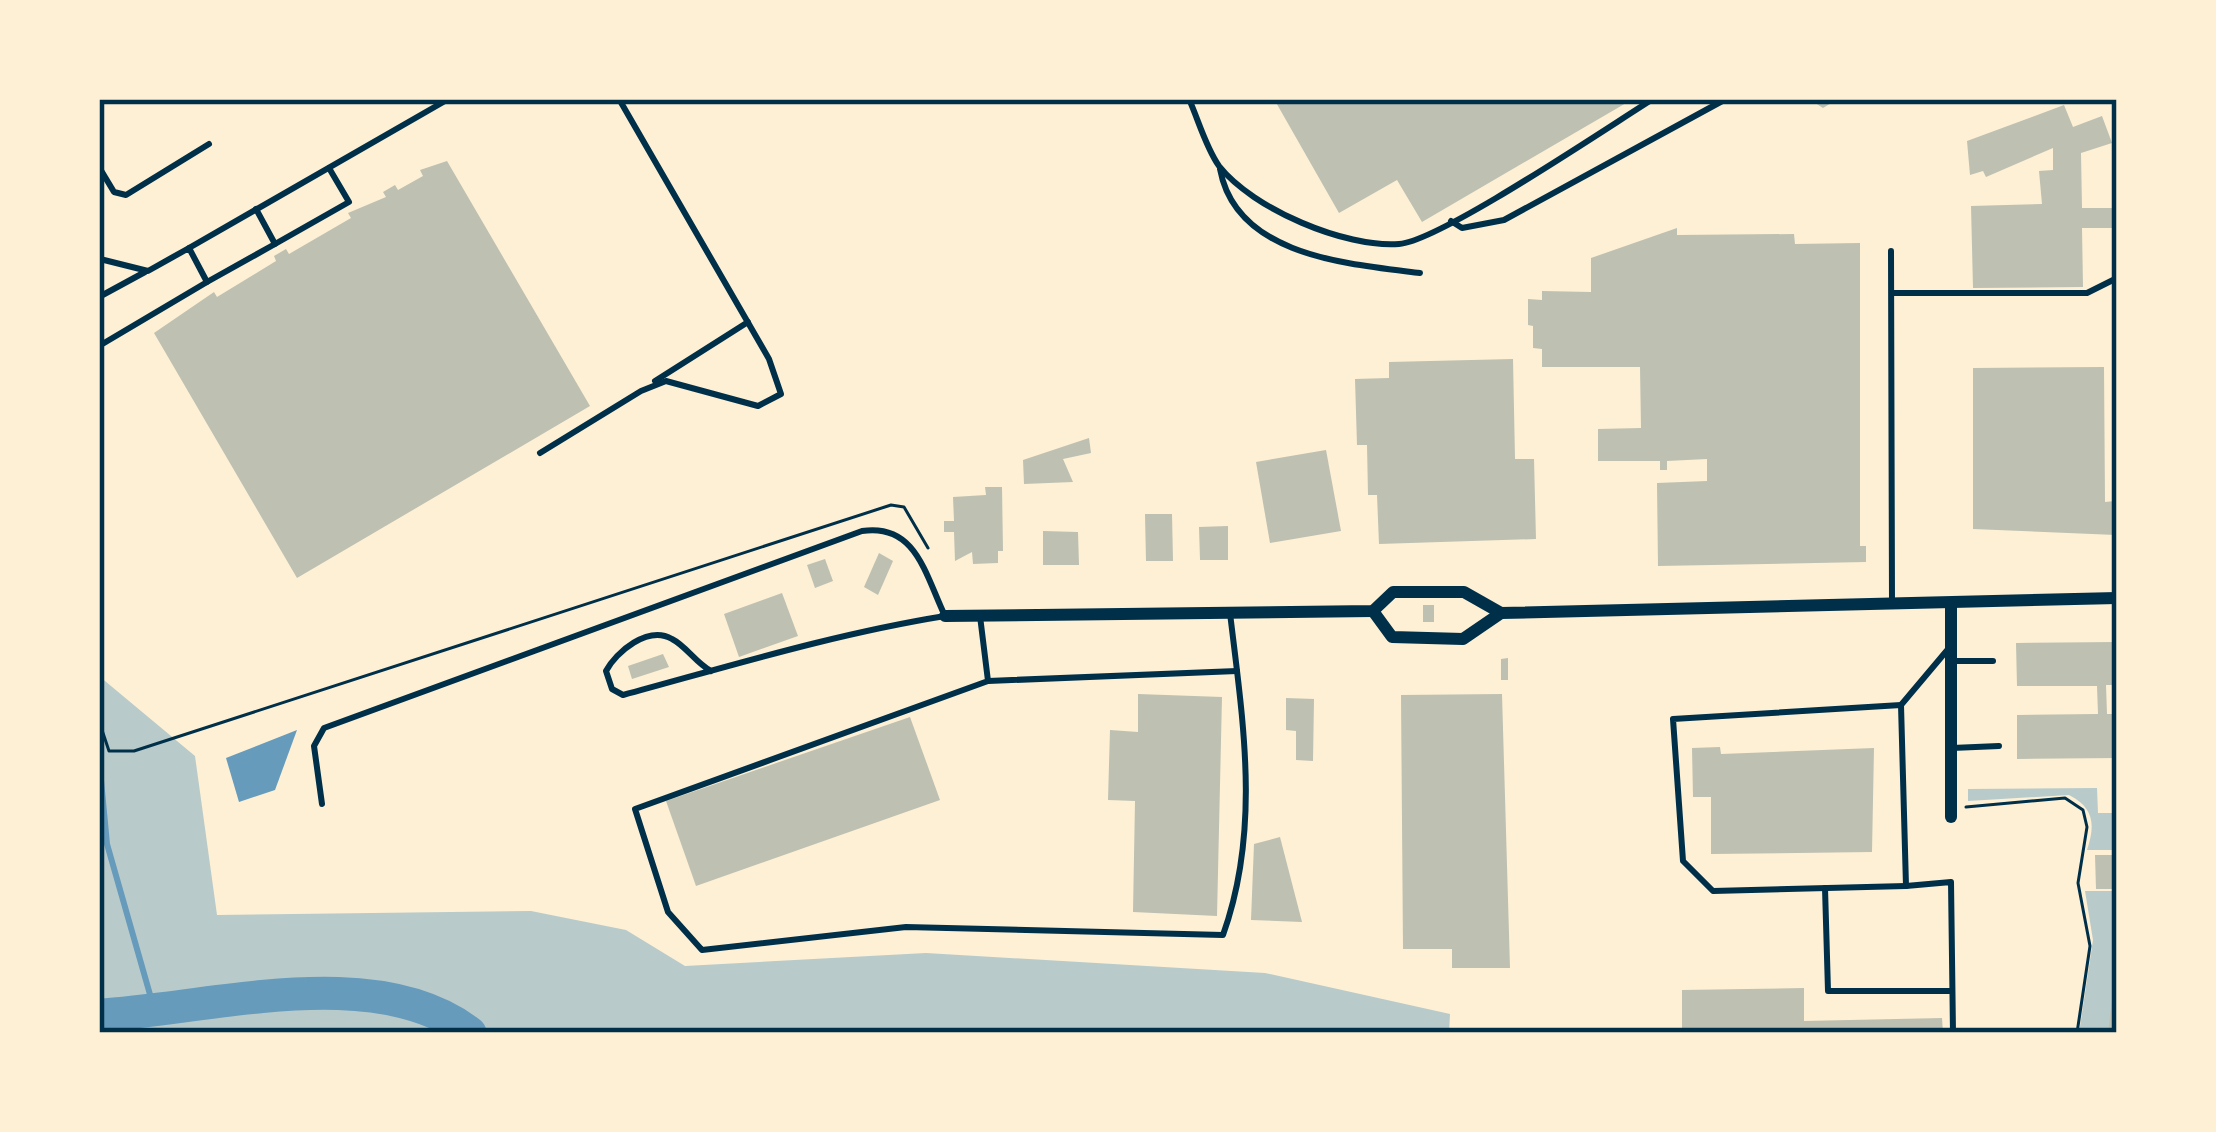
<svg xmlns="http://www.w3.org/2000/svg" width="2216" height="1132" font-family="'IBM Plex Sans',sans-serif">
	<rect width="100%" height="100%" fill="#fdf0d5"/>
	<g fill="#b9caca">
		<polygon points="99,676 195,756 217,915 531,911 626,930 685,966 926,953 1265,973 1450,1014 1449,1033 99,1033"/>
		<path d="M2097,788L2098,813H2116L2117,788V850H2087C2095,826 2095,808 2069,795L1968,801V789Z"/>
		<polygon points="2085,891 2117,891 2117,1033 2079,1033 2093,940"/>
	</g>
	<polygon fill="#669bbc" points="297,730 275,790 239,802 226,758"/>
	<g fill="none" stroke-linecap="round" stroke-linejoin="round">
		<polyline stroke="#669bbc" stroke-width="6" points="99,759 107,844 155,1012"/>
		<path stroke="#669bbc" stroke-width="33" d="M99,1015C209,1009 376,960 470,1033"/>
	</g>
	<g fill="#bec0b2">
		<polygon points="1274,99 1633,99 1422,222 1397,180 1339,213"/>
		<polygon points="1809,99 1838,99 1823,108"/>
		<polygon points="2064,105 2073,127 2102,116 2112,143 2081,153 2082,208 2117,208 2117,228 2082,228 2083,287 1973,288 1971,206 2042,204 2039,171 2053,170 2053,148 1986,177 1983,171 1970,175 1967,141"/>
		<polygon points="447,161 590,406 297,578 154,333 214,292 217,297 276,261 274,256 286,249 289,254 351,218 348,213 386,197 383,192 395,185 398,190 423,176 420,170"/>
		<polygon points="1677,228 1677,235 1794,234 1795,244 1860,243 1860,546 1866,546 1866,562 1658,566 1657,483 1707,481 1707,459 1667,461 1667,470 1660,470 1660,461 1598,461 1598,429 1641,428 1640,367 1542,367 1542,349 1533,348 1533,326 1528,325 1528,299 1542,300 1542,291 1591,292 1591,258"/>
		<polygon points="1513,359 1515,459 1534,459 1536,539 1379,544 1377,495 1368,495 1367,445 1357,445 1355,379 1389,378 1389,362"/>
		<polygon points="2104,367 2105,502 2115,501 2116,535 1973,529 1973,368"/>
		<polygon points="1089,438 1091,453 1063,459 1073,482 1024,484 1023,460"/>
		<polygon points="1326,450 1341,531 1270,543 1256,462"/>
		<polygon points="985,487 1002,487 1003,551 998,551 998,563 973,564 972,552 955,561 954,532 944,532 944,521 954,521 953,497 986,495"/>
		<polygon points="1145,514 1172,514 1173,561 1146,561"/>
		<polygon points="1228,526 1228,560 1200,560 1199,527"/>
		<polygon points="1043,531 1078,532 1079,565 1043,565"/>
		<polygon points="879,553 893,561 878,595 864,587"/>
		<polygon points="825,559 833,581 815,588 807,565"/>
		<polygon points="782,593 798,636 739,657 724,614"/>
		<rect x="1423" y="605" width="11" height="17"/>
		<polygon points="2117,642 2117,685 2106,685 2107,714 2117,714 2117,758 2017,759 2017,715 2098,714 2097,686 2017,686 2016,643"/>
		<polygon points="663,654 669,667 632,679 628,666"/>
		<polygon points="1508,658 1508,680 1501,680 1501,659"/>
		<polygon points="1138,694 1222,697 1217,916 1133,912 1135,801 1108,800 1110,730 1138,732"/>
		<polygon points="1502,694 1510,968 1452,968 1452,949 1403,949 1401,695"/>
		<polygon points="1286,698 1314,699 1313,761 1296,760 1296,731 1286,730"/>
		<polygon points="910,717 940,800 696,886 666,801"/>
		<polygon points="1720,747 1721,754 1874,748 1872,852 1711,854 1711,797 1693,797 1692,748"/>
		<polygon points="1280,837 1302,922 1251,920 1254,844"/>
		<polygon points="2095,855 2117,855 2117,889 2096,889"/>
		<polygon points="2114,984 2117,1033 2108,1033"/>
		<polygon points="1804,988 1804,1021 1942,1018 1943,1033 1682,1033 1682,990"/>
	</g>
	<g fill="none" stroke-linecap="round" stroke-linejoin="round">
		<g stroke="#003049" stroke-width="3">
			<polyline points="101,727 109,751 134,751 891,505 904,507 928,548"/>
			<polyline points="1966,807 2065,798 2083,810 2087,827 2078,883 2090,946 2077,1033"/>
		</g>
		<g stroke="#003049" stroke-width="6">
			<path d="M1189,99C1198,119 1206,148 1219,166C1253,209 1345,248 1399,244C1440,241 1608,127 1653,99"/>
			<polyline points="99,167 114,192 126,195 209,144"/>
			<path d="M1220,169C1236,256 1347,264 1420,273"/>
			<polyline points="1451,221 1462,228 1504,220 1726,99"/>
			<polyline points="275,244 349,202 329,168"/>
			<polyline points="189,248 445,101"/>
			<polyline points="1891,251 1892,602"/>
			<polyline points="207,282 275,244 256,209"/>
			<polyline points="1892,293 2087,293 2117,278"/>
			<polyline points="99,297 145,272"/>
			<polyline points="99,346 207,282 189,248 148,271 100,259"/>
			<polyline points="655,381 748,322"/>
			<polyline points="540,453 641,391 666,381 758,406 781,394 769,359 619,99"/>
			<path d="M980,616L988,681L635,809L668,912L702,950L906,927L1223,935C1261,829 1243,722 1230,613"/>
			<polyline points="1949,648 1901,705 1906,886 1951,882 1953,1033"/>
			<polyline points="1951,661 1993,661"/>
			<polyline points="988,681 1237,671"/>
			<polyline points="1901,705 1673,719 1683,861 1713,891 1906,886"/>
			<polyline points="1952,748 1999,746"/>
			<path d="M322,804L314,746L324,728L862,531C916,523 925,574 945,616C834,634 730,666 623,695L612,689L606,671C616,652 648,625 672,639C686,646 696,663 711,671"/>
			<polyline points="1825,888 1828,991 1952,991"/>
		</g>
		<g stroke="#003049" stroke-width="12">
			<polyline points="1373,611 1392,637 1463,639 1501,613"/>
			<polyline points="945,616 1373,611 1393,592 1464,592 1501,613 2117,598"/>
			<polyline points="1951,817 1951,605"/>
		</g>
	</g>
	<rect width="2216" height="1132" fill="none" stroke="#fdf0d5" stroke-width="204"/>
	<rect x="102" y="102" width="2012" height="928" fill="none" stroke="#003049" stroke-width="4.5"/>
</svg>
